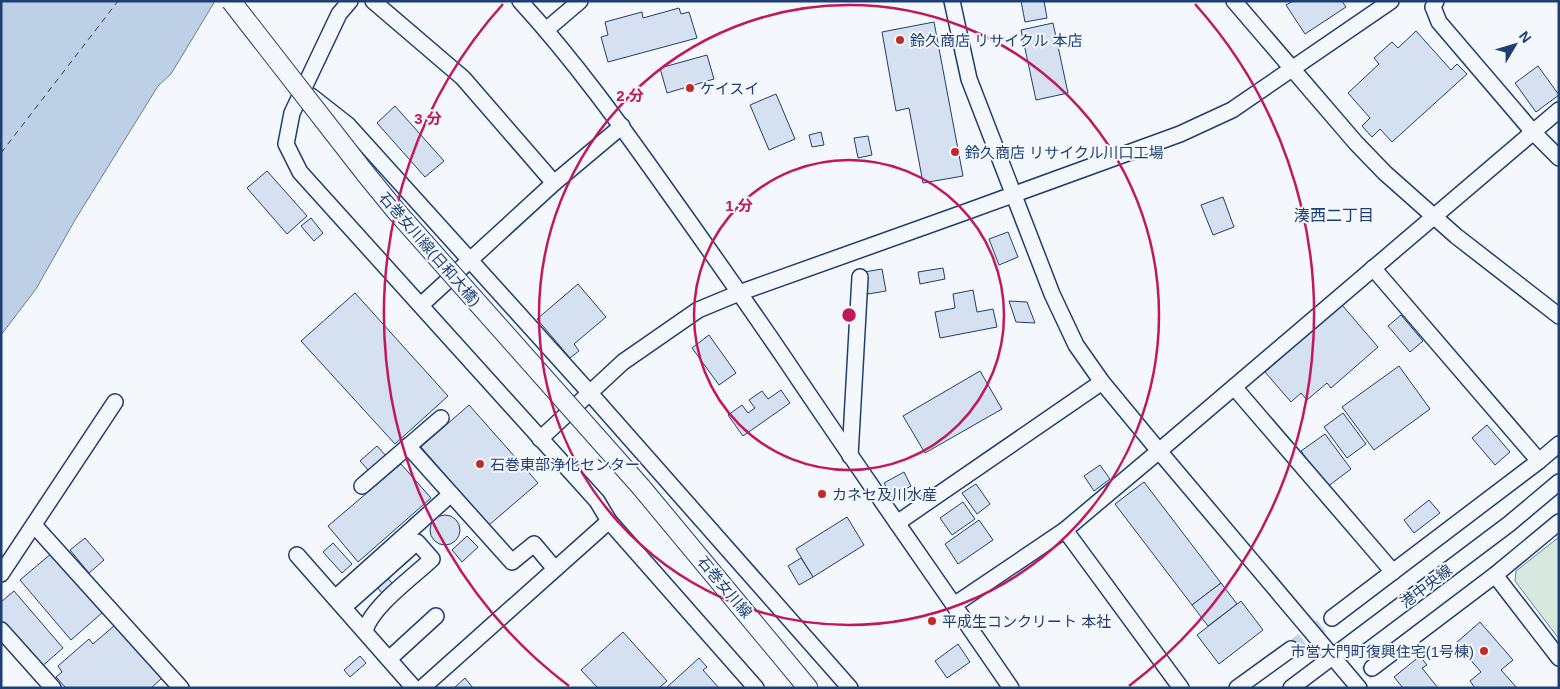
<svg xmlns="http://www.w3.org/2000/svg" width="1560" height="689" font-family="Helvetica,'Noto Sans JP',sans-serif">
	<rect width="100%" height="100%" fill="#f4f7fb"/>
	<polygon fill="#d7e8df" stroke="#687fa3" points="1559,537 1559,639 1515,581 1516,571"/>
	<polygon fill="#bed0e5" stroke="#687fa3" points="1,1 215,1 171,74 158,86 75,220 36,289 1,335"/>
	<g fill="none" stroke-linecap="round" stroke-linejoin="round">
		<polyline stroke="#1d3f73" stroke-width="1" stroke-dasharray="6 5" stroke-linecap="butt" points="1,153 118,1"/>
	</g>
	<g fill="#d5e0f0" stroke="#1d3f73">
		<polygon points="1021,1 1044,1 1047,18 1025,22"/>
		<polygon points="1293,1 1342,1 1346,7 1305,34 1286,5"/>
		<polygon points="679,8 681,14 689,12 697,38 608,62 601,37 608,35 605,22 642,12 643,18"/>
		<polygon points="934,22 963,176 923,183 909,108 896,111 882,32"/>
		<polygon points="1053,23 1068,93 1036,100 1021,30"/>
		<polygon points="1416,31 1451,70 1457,64 1467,74 1392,142 1380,129 1372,137 1362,126 1370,118 1348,93 1379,64 1374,58 1392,42 1398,48"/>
		<polygon points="707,55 714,79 667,93 660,68"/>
		<polygon points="1538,66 1559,95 1536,112 1515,83"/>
		<polygon points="776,94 795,139 769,150 750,105"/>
		<polygon points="395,106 444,161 425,177 377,123"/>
		<polygon points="821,132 824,145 812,147 809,135"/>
		<polygon points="868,136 872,155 858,158 854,138"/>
		<polygon points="267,171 307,216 287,234 247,188"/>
		<polygon points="1223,197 1234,227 1213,235 1201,205"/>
		<polygon points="311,218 323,233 314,241 301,226"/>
		<polygon points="1008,232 1018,257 999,265 989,239"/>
		<polygon points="943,268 945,279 920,284 918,272"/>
		<polygon points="882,269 886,291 868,294 864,272"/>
		<polygon points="578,284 606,317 574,344 579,351 570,358 537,319"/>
		<polygon points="973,290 977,312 993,309 997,327 940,338 935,312 955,308 953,294"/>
		<polygon points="355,293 448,396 395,444 301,341"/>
		<polygon points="1009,301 1027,302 1035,323 1016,322"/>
		<polygon points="1342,305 1378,347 1331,388 1327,383 1307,400 1301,393 1291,402 1265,372"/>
		<polygon points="1401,315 1423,341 1410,352 1388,326"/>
		<polygon points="709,335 736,373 719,385 692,348"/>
		<polygon points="1399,366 1430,409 1374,450 1342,407"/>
		<polygon points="980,371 1002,409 925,453 903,416"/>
		<polygon points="781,390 790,403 743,436 728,415 742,405 748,413 755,408 749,400 762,391 768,399"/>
		<polygon points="469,405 538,483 489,525 421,447"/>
		<polygon points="1343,413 1366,444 1347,458 1324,427"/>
		<polygon points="1487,425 1510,452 1495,465 1472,438"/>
		<polygon points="1325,434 1351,469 1327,487 1301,451"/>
		<polygon points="377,446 387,457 370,472 360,461"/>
		<polygon points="401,464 431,498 358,562 328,526"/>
		<polygon points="1100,465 1110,479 1094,491 1084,476"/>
		<polygon points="904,472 911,486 892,497 884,483"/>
		<polygon points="1144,482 1221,583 1192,605 1115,504"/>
		<polygon points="976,484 990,504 977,514 962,493"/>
		<polygon points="1429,500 1440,513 1414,533 1404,520"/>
		<polygon points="963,502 975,519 952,535 940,518"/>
		<circle cx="445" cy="530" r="15"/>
		<polygon points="847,517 864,545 813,577 796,549"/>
		<polygon points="979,520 993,540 958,564 945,544"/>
		<polygon points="467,536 478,547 462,562 452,550"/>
		<polygon points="85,538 104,560 89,573 70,550"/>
		<polygon points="333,543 352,564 342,573 323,552"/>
		<polygon points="52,553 103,612 71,640 20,580"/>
		<polygon points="801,558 813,577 799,585 788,566"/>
		<polygon points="377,567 393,584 383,594 367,576"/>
		<polygon points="1221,583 1237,604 1208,626 1192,605"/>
		<polygon points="14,591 63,648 40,668 1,622 1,602"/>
		<polygon points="1241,601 1263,630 1219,664 1197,635"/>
		<polygon points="1480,622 1513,660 1501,670 1517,688 1475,688 1470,681 1481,672 1456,643"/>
		<polygon points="115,625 162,678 151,688 66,688 56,677 62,672 58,666 89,639 93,644"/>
		<polygon points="623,632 667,681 659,688 598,688 581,670"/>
		<polygon points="958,644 970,662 947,678 935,661"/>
		<polygon points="360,656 366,663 350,677 344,670"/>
		<polygon points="1420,656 1427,665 1422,668 1438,688 1403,688 1394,677"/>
		<polygon points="699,658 707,667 703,670 719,688 666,688"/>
		<polygon points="465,678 473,688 454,688"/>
	</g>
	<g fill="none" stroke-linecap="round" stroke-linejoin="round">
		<g stroke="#c9d2e0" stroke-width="15" stroke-dasharray="15 8" stroke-linecap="butt">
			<polyline points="1291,649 1332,618"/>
			<polyline points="1348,688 1372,668"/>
		</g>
		<defs>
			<g id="minor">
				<polyline points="350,1 339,14 292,113 286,144 300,172 597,501 609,521 756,688"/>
				<polyline points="373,1 463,78 554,183"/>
				<path d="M520,1C574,60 620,124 666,189C706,245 746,302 785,359C859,470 936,578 1011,688"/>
				<polyline points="952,1 969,79 1052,294 1076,345 1102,382 1159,451 1359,688"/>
				<polyline points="1234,1 1356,143 1385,173 1456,236 1559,316"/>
				<polyline points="1436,1 1433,7 1439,22 1533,132 1559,158"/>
				<polyline points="546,30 580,1"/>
				<polyline points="311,96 348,125 589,392 850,688"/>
				<polyline points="1373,268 1539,461"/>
				<polyline points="421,305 554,183 622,126"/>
				<polyline points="1234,387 1393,572"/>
				<polyline points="540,439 623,362 698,310 739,293 960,214 1180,134 1232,110 1391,1"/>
				<polyline points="408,446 512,562 534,544 555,569"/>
				<polyline points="850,456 860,277"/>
				<polyline points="362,486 441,418"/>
				<polyline points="897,523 1102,382"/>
				<polyline points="34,525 181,688"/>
				<polyline points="1065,530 1181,688"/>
				<polyline points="297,555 414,688"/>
				<polyline points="1,574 115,402"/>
				<polyline points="1495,575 1559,658"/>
				<polyline points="335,598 451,494"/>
				<polyline points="954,605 1065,530 1159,451 1559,110"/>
				<path d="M344,607L417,542L432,559C413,577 371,607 365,631"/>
				<polyline points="1332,618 1539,461 1559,444"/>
				<polyline points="1,630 53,688"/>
				<polyline points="389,659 436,616"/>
				<polyline points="1372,668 1495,575 1559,522"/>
				<polyline points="422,688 609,521"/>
				<polyline points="1237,688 1291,649"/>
				<polyline points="1291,688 1509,524 1559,482"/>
			</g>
			<polyline id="major" points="641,487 808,688"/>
		</defs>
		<use href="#minor" stroke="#1d3f73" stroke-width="18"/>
		<use href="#major" stroke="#1d3f73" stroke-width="21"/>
		<use href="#minor" stroke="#f4f7fb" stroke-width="15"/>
		<use href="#major" stroke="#f4f7fb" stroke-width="19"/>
		<defs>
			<polyline id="major-bridge" points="231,1 365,173 396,211 641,487"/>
		</defs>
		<use href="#major-bridge" stroke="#1d3f73" stroke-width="21" stroke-linecap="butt"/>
		<use href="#major-bridge" stroke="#f4f7fb" stroke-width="19"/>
	</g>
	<g fill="none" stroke="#c2185b" stroke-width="2.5">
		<circle cx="849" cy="315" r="155"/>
		<circle cx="849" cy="315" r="310"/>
		<path d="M569 686A465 465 0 0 1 503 4M1195 4A465 465 0 0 1 1129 686"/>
	</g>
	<g fill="#c62828" stroke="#f4f7fb" stroke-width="2">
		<circle cx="900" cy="40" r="5"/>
		<circle cx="690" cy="88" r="5"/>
		<circle cx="955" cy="152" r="5"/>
		<circle cx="480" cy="464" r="5"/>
		<circle cx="822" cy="494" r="5"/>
		<circle cx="932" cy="621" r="5"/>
		<circle cx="1484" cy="651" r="5"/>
	</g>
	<g text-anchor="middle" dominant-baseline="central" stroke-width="4" stroke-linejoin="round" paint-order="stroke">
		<g font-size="15" fill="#1d3f73" stroke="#f4f7fb" text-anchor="start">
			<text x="910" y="40">鈴久商店 リサイクル 本店</text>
			<text x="700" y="88">ケイスイ</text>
			<text x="965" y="152">鈴久商店 リサイクル川口工場</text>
			<text x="490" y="464">石巻東部浄化センター</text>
			<text x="832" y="494">カネセ及川水産</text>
			<text x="942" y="621">平成生コンクリート 本社</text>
			<text x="1474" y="651" text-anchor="end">市営大門町復興住宅(1号棟)</text>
		</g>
		<g font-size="15" fill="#1d3f73" stroke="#f4f7fb">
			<text transform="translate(430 249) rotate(49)">石巻女川線(日和大橋)</text>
			<text transform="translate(1426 586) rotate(-37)">港中央線</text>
			<text transform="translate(725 587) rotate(50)">石巻女川線</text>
		</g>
		<g font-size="16" fill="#1d3f73" stroke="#f4f7fb">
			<text x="1334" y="215">湊西二丁目</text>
		</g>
	</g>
	<circle cx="849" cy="315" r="8" fill="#c2185b" stroke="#f4f7fb" stroke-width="2.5"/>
	<g font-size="15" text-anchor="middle" font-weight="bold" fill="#c2185b" stroke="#f4f7fb" stroke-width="4" stroke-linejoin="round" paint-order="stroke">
		<text x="630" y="101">2 分</text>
		<text x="428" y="124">3 分</text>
		<text x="739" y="211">1 分</text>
	</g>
	<rect width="1560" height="689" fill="none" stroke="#1d3f73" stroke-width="5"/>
	<g transform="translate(1515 45) rotate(52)" stroke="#f4f7fb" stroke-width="4" paint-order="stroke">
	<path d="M0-4L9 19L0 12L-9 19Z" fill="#1d3f73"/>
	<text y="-8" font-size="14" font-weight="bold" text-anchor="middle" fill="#1d3f73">N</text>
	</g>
</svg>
